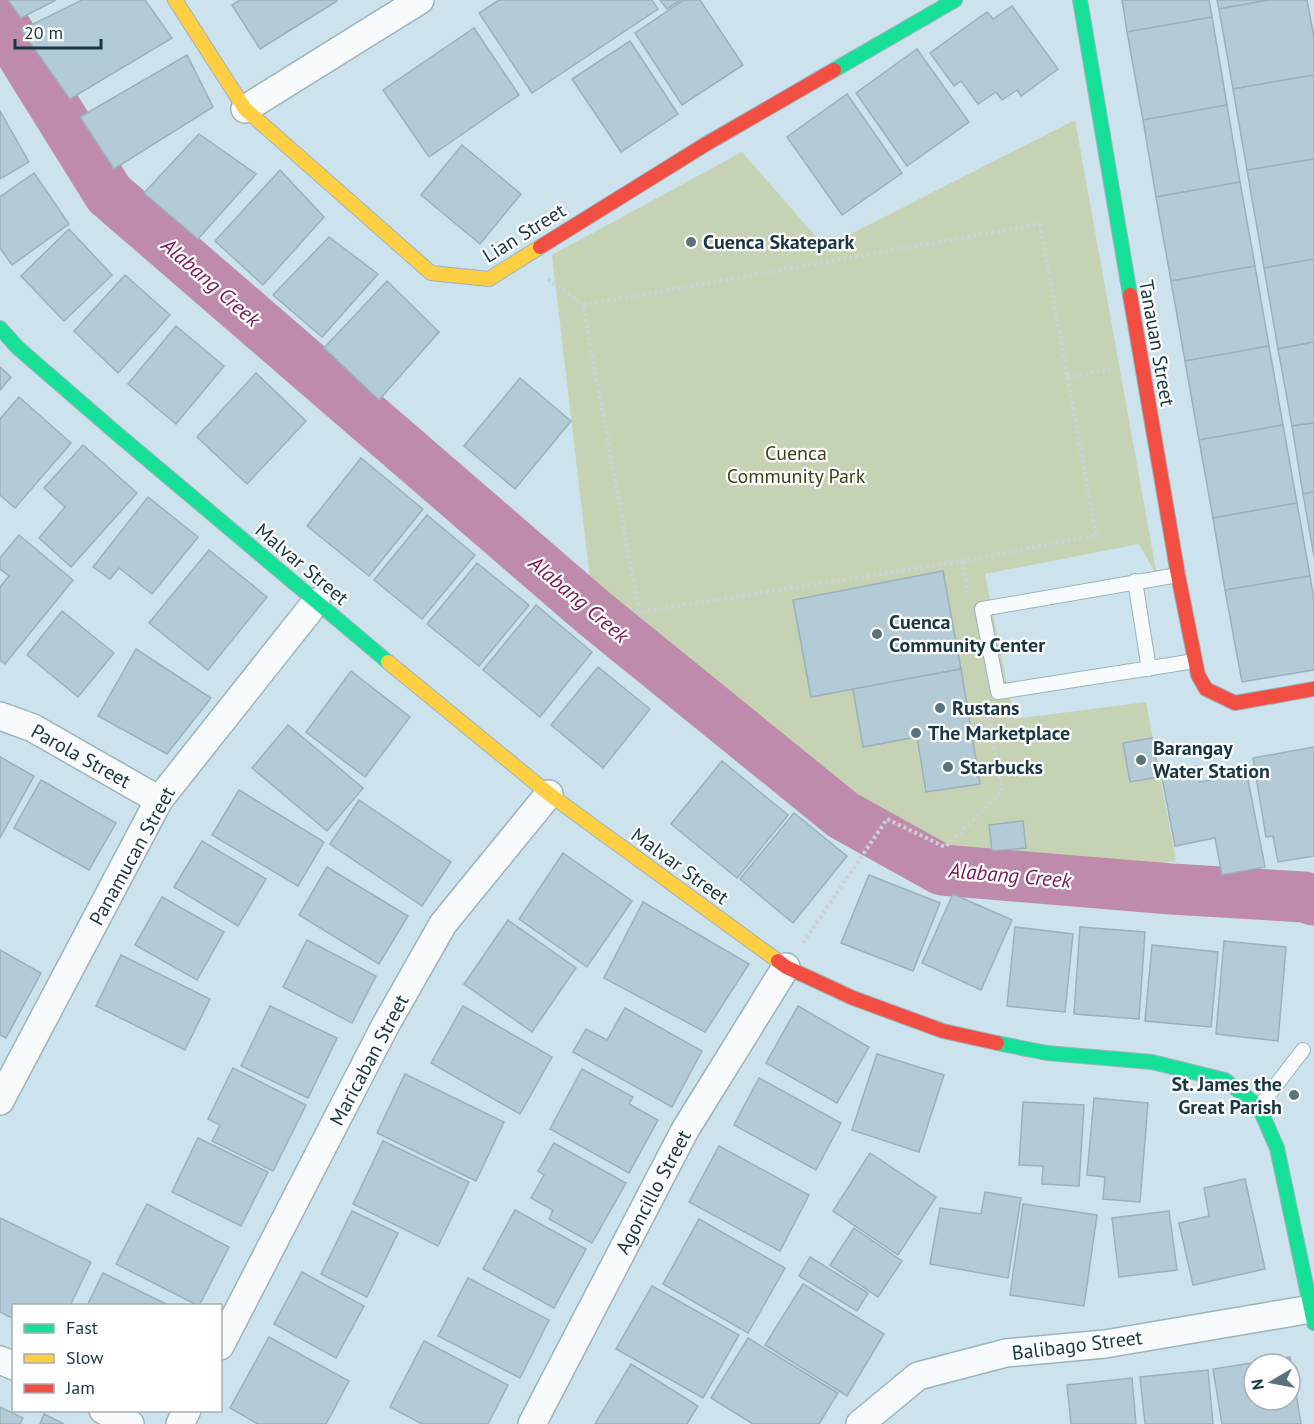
<svg xmlns="http://www.w3.org/2000/svg" width="1314" height="1424" font-family="'PT Sans',sans-serif">
	<rect width="100%" height="100%" fill="#cce2ed"/>
	<polygon fill="#c6d2b4" points="1075,120 1157,576 1139,544 985,574 1014,719 1146,702 1176,861 1054,879 942,870 594,613 552,255 742,152 825,247"/>
	<g fill="none" stroke-linecap="round" stroke-linejoin="round">
		<polyline stroke="#bf8bac" stroke-width="51" points="0,19 109,194 594,613 843,815 942,870 1171,889 1304,897 1314,900"/>
	</g>
	<g fill="#b3cbd7" stroke="#9ab1bc" stroke-width="1.5" fill-rule="evenodd">
		<polygon points="8,0 56,0 21,18"/>
		<polygon points="82,0 145,0 172,38 70,99 21,30"/>
		<polygon points="240,0 336,0 337,1 260,49 232,5"/>
		<polygon points="499,0 652,0 658,9 532,93 479,13"/>
		<polygon points="660,0 681,0 667,9"/>
		<polygon points="684,0 700,0 743,65 682,105 635,33"/>
		<polygon points="1122,0 1209,0 1212,17 1127,32"/>
		<polygon points="1217,0 1269,0 1219,9"/>
		<polygon points="1269,0 1307,0 1314,37 1314,75 1233,89 1219,9"/>
		<polygon points="1012,6 1058,69 1021,96 1017,90 1002,100 996,92 978,104 961,81 954,86 930,53 987,12 993,19"/>
		<polygon points="1212,17 1227,105 1143,120 1127,32"/>
		<polygon points="474,28 519,95 429,157 383,90"/>
		<polygon points="630,41 678,114 621,152 572,79"/>
		<polygon points="917,49 969,122 907,166 856,93"/>
		<polygon points="187,55 213,107 114,169 80,117"/>
		<polygon points="1314,75 1314,159 1247,170 1233,89"/>
		<polygon points="847,94 902,173 842,215 787,137"/>
		<polygon points="1227,105 1240,182 1156,197 1143,120"/>
		<polygon points="0,111 29,162 0,179"/>
		<polygon points="199,134 256,174 198,239 144,193"/>
		<polygon points="462,145 521,194 480,244 421,195"/>
		<polygon points="1314,159 1314,259 1264,268 1247,170"/>
		<polygon points="280,170 324,217 263,285 215,241"/>
		<polygon points="34,173 69,224 12,265 0,248 0,197"/>
		<polygon points="1240,182 1255,266 1171,281 1156,197"/>
		<polygon points="69,229 112,275 64,321 21,276"/>
		<polygon points="329,237 378,274 322,337 273,295"/>
		<polygon points="1314,259 1314,342 1278,349 1264,268"/>
		<polygon points="1255,266 1269,346 1185,361 1171,281"/>
		<polygon points="125,275 170,315 118,373 74,331"/>
		<polygon points="387,281 439,332 379,400 324,348"/>
		<polygon points="176,326 224,366 176,424 128,384"/>
		<polygon points="1314,342 1314,423 1292,426 1278,349"/>
		<polygon points="1269,346 1283,425 1199,440 1185,361"/>
		<polygon points="0,367 11,377 0,390"/>
		<polygon points="256,373 306,421 247,484 197,437"/>
		<polygon points="520,378 571,421 515,489 464,446"/>
		<polygon points="19,397 71,443 15,508 0,495 0,419"/>
		<polygon points="1314,423 1314,492 1303,494 1292,426"/>
		<polygon points="1283,425 1297,503 1213,518 1199,440"/>
		<polygon points="83,445 137,493 71,567 39,538 65,507 44,488"/>
		<polygon points="361,458 423,509 369,576 307,526"/>
		<polygon points="1314,492 1314,556 1303,494"/>
		<polygon points="148,497 198,537 152,594 119,568 110,579 93,567"/>
		<polygon points="1297,503 1310,576 1225,590 1213,518"/>
		<polygon points="427,515 475,555 422,619 374,580"/>
		<polygon points="19,535 73,580 5,664 0,660 0,587 9,576 0,569 0,558"/>
		<polygon points="209,550 267,597 208,670 149,623"/>
		<polygon points="477,563 529,605 479,666 427,624"/>
		<polygon points="943,571 961,669 811,697 793,600"/>
		<polygon points="1310,576 1314,600 1314,670 1242,682 1225,590"/>
		<polygon points="536,605 592,652 540,717 483,670"/>
		<polygon points="62,611 114,653 78,697 27,655"/>
		<polygon points="136,649 211,698 167,754 98,716"/>
		<polygon points="598,667 650,709 603,768 551,725"/>
		<polygon points="961,669 980,784 926,792 917,737 863,747 853,689"/>
		<polygon points="351,671 410,717 365,777 306,732"/>
		<polygon points="288,725 363,788 327,831 252,768"/>
		<polygon points="1152,738 1159,777 1130,782 1123,743"/>
		<polygon points="1314,747 1314,856 1278,862 1273,836 1266,837 1253,758"/>
		<polygon points="0,757 34,776 0,838"/>
		<polygon points="722,761 788,815 737,878 671,824"/>
		<polygon points="1197,766 1200,782 1215,779 1213,770 1236,766 1238,776 1247,775 1265,867 1222,875 1215,838 1175,846 1161,772"/>
		<polygon points="41,780 116,823 89,870 14,828"/>
		<polygon points="239,790 324,842 298,886 212,835"/>
		<polygon points="359,800 451,862 422,906 330,844"/>
		<polygon points="794,813 847,856 793,923 740,879"/>
		<polygon points="1023,821 1026,848 992,851 989,825"/>
		<polygon points="202,841 266,879 238,926 174,887"/>
		<polygon points="563,853 632,901 587,967 519,919"/>
		<polygon points="327,867 408,916 379,964 299,915"/>
		<polygon points="869,875 940,903 913,971 841,943"/>
		<polygon points="953,894 1012,920 981,990 922,963"/>
		<polygon points="162,897 224,932 197,980 135,945"/>
		<polygon points="643,902 749,964 705,1032 604,978"/>
		<polygon points="508,920 576,968 532,1032 464,984"/>
		<polygon points="1015,927 1073,934 1065,1012 1007,1006"/>
		<polygon points="1080,927 1145,932 1139,1019 1074,1014"/>
		<polygon points="307,940 376,976 352,1023 283,987"/>
		<polygon points="1224,941 1286,947 1278,1041 1216,1034"/>
		<polygon points="1152,945 1218,952 1211,1027 1145,1021"/>
		<polygon points="0,950 41,973 6,1038 0,1035"/>
		<polygon points="121,955 210,999 185,1050 96,1006"/>
		<polygon points="270,1006 337,1038 308,1098 241,1066"/>
		<polygon points="463,1006 552,1057 520,1114 431,1063"/>
		<polygon points="798,1006 869,1047 837,1103 766,1063"/>
		<polygon points="625,1008 702,1051 672,1107 573,1052 586,1029 607,1040"/>
		<polygon points="877,1054 944,1075 919,1152 852,1130"/>
		<polygon points="233,1068 306,1105 273,1171 212,1141 220,1125 208,1119"/>
		<polygon points="582,1069 633,1097 629,1104 658,1120 629,1173 550,1129"/>
		<polygon points="405,1074 504,1122 476,1181 377,1133"/>
		<polygon points="759,1078 841,1123 816,1170 734,1125"/>
		<polygon points="1094,1098 1148,1103 1140,1202 1103,1199 1105,1177 1087,1175"/>
		<polygon points="1023,1102 1084,1105 1079,1186 1042,1184 1043,1166 1019,1165"/>
		<polygon points="198,1138 268,1172 241,1226 172,1192"/>
		<polygon points="383,1141 469,1182 438,1246 353,1204"/>
		<polygon points="554,1143 626,1183 592,1243 549,1219 553,1210 531,1198 544,1175 538,1171"/>
		<polygon points="719,1146 809,1195 780,1251 689,1202"/>
		<polygon points="870,1153 936,1197 898,1255 833,1211"/>
		<polygon points="1245,1179 1265,1269 1193,1285 1179,1223 1209,1216 1204,1188"/>
		<polygon points="985,1192 1021,1198 1008,1278 930,1264 940,1208 981,1214"/>
		<polygon points="147,1204 229,1247 199,1306 116,1264"/>
		<polygon points="1023,1204 1097,1215 1084,1306 1010,1295"/>
		<polygon points="515,1210 586,1249 554,1308 483,1269"/>
		<polygon points="352,1211 398,1233 367,1297 321,1274"/>
		<polygon points="1169,1211 1177,1270 1119,1277 1112,1218"/>
		<polygon points="0,1218 91,1262 70,1306 14,1306 14,1319 0,1312"/>
		<polygon points="699,1219 785,1268 748,1333 663,1284"/>
		<polygon points="854,1228 902,1261 878,1297 830,1265"/>
		<polygon points="810,1257 868,1293 857,1311 799,1276"/>
		<polygon points="302,1272 364,1306 336,1358 274,1324"/>
		<polygon points="103,1273 170,1306 87,1306"/>
		<polygon points="468,1278 549,1320 520,1378 438,1336"/>
		<polygon points="803,1284 884,1334 847,1396 765,1345"/>
		<polygon points="652,1286 739,1335 703,1398 616,1349"/>
		<polygon points="269,1337 349,1381 326,1424 258,1424 230,1408"/>
		<polygon points="748,1338 838,1393 819,1424 753,1424 711,1398"/>
		<polygon points="424,1341 508,1385 488,1424 422,1424 390,1407"/>
		<path d="M1290,1357L1301,1424H1222L1213,1369ZM1254,1364H1290V1400H1254Z"/>
		<polygon points="631,1364 698,1406 687,1424 595,1424"/>
		<polygon points="1208,1370 1213,1424 1145,1424 1140,1377"/>
		<polygon points="1132,1378 1136,1424 1071,1424 1067,1385"/>
		<polygon points="0,1407 23,1418 20,1424 0,1424"/>
		<polygon points="44,1414 64,1424 40,1424"/>
	</g>
	<g fill="none" stroke-linecap="round" stroke-linejoin="round">
		<defs>
			<g id="lane">
				<polyline points="1178,575 982,609 998,692 1195,661"/>
				<polyline points="1135,581 1149,669"/>
				<polyline points="1259,1107 1303,1050"/>
			</g>
			<g id="street">
				<polyline points="245,109 420,0"/>
				<polyline points="0,716 33,728 159,800"/>
				<polyline points="0,1101 159,800 316,602"/>
				<polyline points="220,1346 385,1026 443,924 549,794"/>
				<polyline points="0,1360 14,1366"/>
				<polyline points="103,1410 130,1424"/>
				<polyline points="180,1424 187,1410"/>
				<polyline points="532,1424 685,1130 786,967"/>
				<polyline points="860,1424 918,1376 1006,1353 1105,1344 1311,1309"/>
			</g>
			<g id="fast">
				<polyline points="1080,0 1130,295"/>
				<polyline points="834,70 955,0"/>
				<polyline points="0,328 18,348 115,432 388,662"/>
				<polyline points="997,1043 1047,1053 1152,1062 1225,1080 1259,1107 1277,1148 1314,1323"/>
			</g>
			<g id="slow">
				<polyline points="175,0 245,109 431,273 489,279 540,247"/>
				<polyline points="388,662 549,794 778,961"/>
			</g>
			<g id="jam">
				<polyline points="540,247 706,144 834,70"/>
				<polyline points="1130,295 1178,575 1198,675 1206,689 1235,703 1314,689"/>
				<polyline points="778,961 786,967 853,998 943,1031 997,1043"/>
			</g>
		</defs>
		<use href="#lane" stroke="#9cb3bd" stroke-width="16"/>
		<use href="#street" stroke="#9cb3bd" stroke-width="30"/>
		<use href="#fast" stroke="#9cb3bd" stroke-width="16"/>
		<use href="#slow" stroke="#9cb3bd" stroke-width="16"/>
		<use href="#jam" stroke="#9cb3bd" stroke-width="16"/>
		<g stroke="#cad2d5" stroke-width="4" stroke-dasharray="3 3" stroke-linecap="butt">
			<polygon points="1040,224 1096,535 962,561 639,612 583,305"/>
			<polyline points="548,279 583,305"/>
			<polyline points="1067,377 1113,369"/>
			<polyline points="962,561 968,595"/>
			<polyline points="803,943 887,819 945,847 1002,792 987,709"/>
		</g>
		<use href="#lane" stroke="#f7fbfc" stroke-width="14"/>
		<use href="#street" stroke="#f7fbfc" stroke-width="27"/>
		<use href="#fast" stroke="#16e098" stroke-width="14"/>
		<use href="#slow" stroke="#ffcf43" stroke-width="14"/>
		<use href="#jam" stroke="#f24e42" stroke-width="14"/>
	</g>
	<g fill="#58727e" stroke="#fff" stroke-width="2">
		<circle cx="691" cy="242" r="6"/>
		<circle cx="877" cy="634" r="6"/>
		<circle cx="940" cy="708" r="6"/>
		<circle cx="916" cy="733" r="6"/>
		<circle cx="1141" cy="760" r="6"/>
		<circle cx="948" cy="767" r="6"/>
		<circle cx="1294" cy="1095" r="6"/>
	</g>
	<g text-anchor="middle" dominant-baseline="central" stroke-width="4.5" stroke-linejoin="round" paint-order="stroke">
		<g font-size="20" fill="#193643" stroke="#fff">
			<text transform="translate(524 233) rotate(-32)">Lian Street</text>
			<text transform="translate(1157 343) rotate(80)">Tanauan Street</text>
			<text transform="translate(302 564) rotate(40)">Malvar Street</text>
			<text transform="translate(81 756) rotate(29)">Parola Street</text>
			<text transform="translate(132 856) rotate(-61)">Panamucan Street</text>
			<text transform="translate(680 866) rotate(36)">Malvar Street</text>
			<text transform="translate(369 1060) rotate(-62)">Maricaban Street</text>
			<text transform="translate(653 1192) rotate(-62)">Agoncillo Street</text>
			<text transform="translate(1077 1345) rotate(-7)">Balibago Street</text>
		</g>
		<g font-size="20" font-weight="bold" fill="#193643" stroke="#fff" text-anchor="start">
			<text x="703" y="242">Cuenca Skatepark</text>
			<text x="889" y="622">Cuenca<tspan x="889" dy="23">Community Center</tspan></text>
			<text x="952" y="708">Rustans</text>
			<text x="928" y="733">The Marketplace</text>
			<text x="1153" y="748">Barangay<tspan x="1153" dy="23">Water Station</tspan></text>
			<text x="960" y="767">Starbucks</text>
			<text x="1282" y="1084" text-anchor="end">St. James the<tspan x="1282" dy="23">Great Parish</tspan></text>
		</g>
		<g font-size="20" fill="#3d3e16" stroke="#fff">
			<text x="796" y="453">Cuenca<tspan x="796" dy="23">Community Park</tspan></text>
		</g>
		<g font-size="21" font-style="italic" fill="#7b1451" stroke="#fff">
			<text transform="translate(211 282) rotate(41)">Alabang Creek</text>
			<text transform="translate(579 599) rotate(40)">Alabang Creek</text>
			<text transform="translate(1010 875) rotate(5)">Alabang Creek</text>
		</g>
	</g>
	<rect x="12" y="1304" width="210" height="108" fill="#ffffff" stroke="#a3afb4" stroke-width="1.5"/>
	<rect x="24" y="1324" width="30" height="9" fill="#16e098" stroke="#a3afb4" stroke-width="1.5"/>
	<text x="66" y="1334" font-size="18" fill="#193643">Fast</text>
	<rect x="24" y="1354" width="30" height="9" fill="#ffcf43" stroke="#a3afb4" stroke-width="1.5"/>
	<text x="66" y="1364" font-size="18" fill="#193643">Slow</text>
	<rect x="24" y="1384" width="30" height="9" fill="#f24e42" stroke="#a3afb4" stroke-width="1.5"/>
	<text x="66" y="1394" font-size="18" fill="#193643">Jam</text>
	<g transform="translate(1272 1382) rotate(260)"><circle r="28" fill="#ffffff" stroke="#a3afb4" stroke-width="1.5"/>
	<path d="M0-4.5L10 22L0 15L-10 22Z" fill="#58727e"/>
	<text y="-9" font-size="16" font-weight="bold" text-anchor="middle" fill="#193643">N</text>
	</g>
	<path d="M15 39v9h86v-9" fill="none" stroke="#193643" stroke-width="3"/>
	<text x="24" y="39" font-size="18" fill="#193643" stroke="#ffffff" stroke-width="4.5" paint-order="stroke">20 m</text>
</svg>
